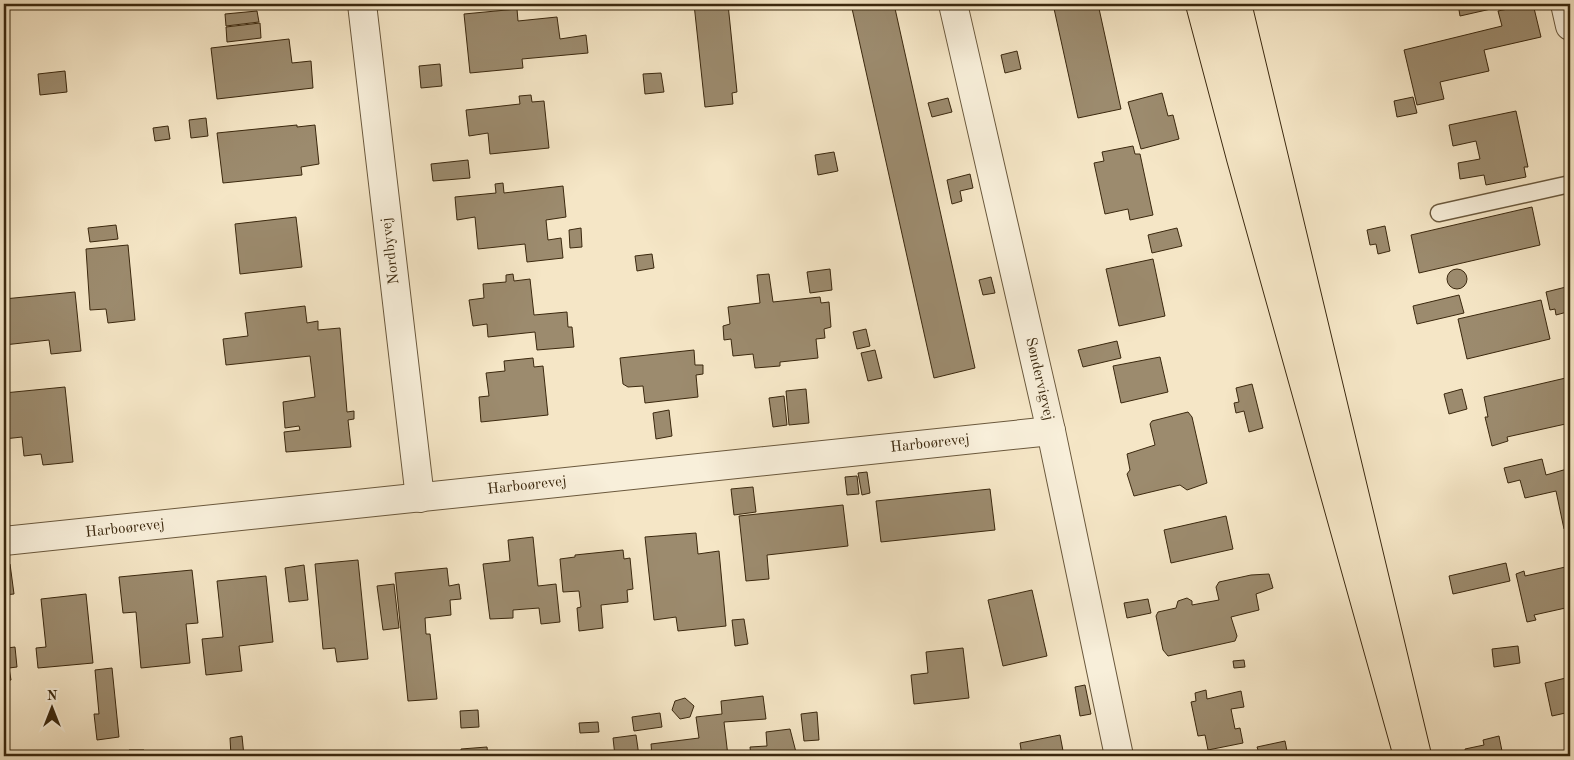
<svg xmlns="http://www.w3.org/2000/svg" width="1574" height="760" font-family="'Old Standard TT',serif">
	<rect width="100%" height="100%" fill="#f5e6c6"/>
	<filter id="stains"><feTurbulence type="fractalNoise" baseFrequency=".004" numOctaves="4"/><feColorMatrix values="0 0 0 0 .2 0 0 0 0 .09 0 0 0 0 .02 0 0 0 .5 -.17"/></filter>
	<radialGradient id="worn" r=".72"><stop offset=".6" stop-color="#630" stop-opacity="0"/><stop offset="1" stop-color="#630" stop-opacity=".3"/></radialGradient>
	<g fill="#9c8b6e" stroke="#3b280e">
		<polygon points="202,4 229,4 202,7"/>
		<polygon points="694,4 728,4 737,92 732,93 733,104 705,107"/>
		<polygon points="851,4 894,4 975,368 934,378"/>
		<polygon points="1053,4 1098,4 1121,109 1078,118"/>
		<polygon points="1458,4 1513,4 1460,16"/>
		<polygon points="1533,4 1541,37 1484,50 1489,71 1440,82 1444,99 1417,105 1404,50 1502,26 1498,11"/>
		<polygon points="517,9 518,21 557,17 560,39 586,35 588,53 522,59 523,68 470,73 464,14"/>
		<polygon points="257,11 259,22 226,26 225,14"/>
		<polygon points="260,23 261,38 227,42 226,27"/>
		<polygon points="289,39 292,63 311,61 313,88 217,99 211,48"/>
		<polygon points="1017,51 1021,69 1005,73 1001,55"/>
		<polygon points="440,64 442,86 421,88 419,66"/>
		<polygon points="65,71 67,92 40,95 38,74"/>
		<polygon points="661,73 664,92 645,94 643,74"/>
		<polygon points="1162,93 1168,116 1173,115 1179,139 1141,149 1128,102"/>
		<polygon points="531,95 532,102 544,101 549,148 490,154 488,133 469,136 466,110 520,104 519,96"/>
		<polygon points="1413,97 1417,113 1397,117 1394,101"/>
		<polygon points="948,98 952,112 932,117 928,103"/>
		<polygon points="1516,111 1528,167 1524,167 1526,177 1486,185 1484,175 1460,179 1458,163 1480,159 1476,141 1453,146 1449,125"/>
		<polygon points="206,118 208,136 191,138 189,120"/>
		<polygon points="297,125 297,127 315,125 319,164 301,167 302,175 223,183 217,133"/>
		<polygon points="168,126 170,139 155,141 153,128"/>
		<polygon points="1133,146 1135,154 1140,154 1153,215 1130,220 1128,209 1105,214 1094,163 1104,161 1102,152"/>
		<polygon points="834,152 838,171 818,175 815,155"/>
		<polygon points="468,160 470,178 433,181 431,164"/>
		<polygon points="970,174 973,188 960,191 962,201 952,204 947,180"/>
		<polygon points="503,183 504,193 563,186 566,217 546,220 548,240 561,238 563,258 527,262 525,244 478,249 475,217 457,220 455,197 496,193 495,184"/>
		<polygon points="1532,207 1540,245 1419,273 1411,235"/>
		<polygon points="296,217 302,267 240,274 235,224"/>
		<polygon points="116,225 118,239 90,242 88,228"/>
		<polygon points="1385,226 1390,251 1378,254 1376,244 1370,245 1367,230"/>
		<polygon points="581,228 582,247 570,248 569,230"/>
		<polygon points="1177,228 1182,246 1152,253 1148,235"/>
		<polygon points="128,245 135,320 108,323 106,309 90,310 86,249"/>
		<polygon points="652,254 654,268 637,271 635,256"/>
		<polygon points="1153,259 1165,316 1119,326 1106,269"/>
		<polygon points="830,269 832,290 810,293 807,272"/>
		<circle cx="1457" cy="279" r="10"/>
		<polygon points="513,274 514,281 530,279 534,315 567,312 568,327 572,327 574,347 537,350 535,332 488,337 487,324 473,326 469,300 484,298 483,284 506,282 506,275"/>
		<polygon points="769,274 773,302 820,297 821,303 829,302 831,327 824,329 825,338 816,339 818,358 780,362 780,366 755,368 753,354 733,356 731,339 724,340 723,326 730,324 728,307 760,303 757,275"/>
		<polygon points="991,277 995,293 983,295 979,280"/>
		<polygon points="1570,286 1570,305 1566,306 1567,312 1556,315 1555,309 1550,310 1546,292"/>
		<polygon points="75,292 81,351 51,354 49,340 4,345 4,299"/>
		<polygon points="1459,295 1464,313 1417,324 1413,306"/>
		<polygon points="1541,300 1550,339 1467,359 1458,319"/>
		<polygon points="305,306 307,323 318,321 318,330 340,328 347,412 354,411 354,419 348,420 351,447 286,452 284,432 300,430 299,426 285,428 283,402 315,397 310,356 226,365 223,339 248,336 245,313"/>
		<polygon points="866,329 870,346 857,349 853,332"/>
		<polygon points="1117,341 1121,358 1083,367 1078,350"/>
		<polygon points="694,350 695,365 703,365 703,374 696,375 698,397 645,403 643,386 628,387 623,384 620,358"/>
		<polygon points="875,350 882,378 868,381 861,353"/>
		<polygon points="1160,357 1168,392 1121,403 1113,366"/>
		<polygon points="533,358 534,367 543,366 548,415 481,422 479,397 489,396 486,373 505,371 504,361"/>
		<polygon points="1570,377 1570,423 1507,437 1508,441 1492,446 1485,417 1488,417 1484,397"/>
		<polygon points="1252,384 1263,428 1249,432 1244,411 1236,413 1234,403 1239,402 1236,388"/>
		<polygon points="65,387 73,462 43,465 41,454 24,456 22,437 4,439 4,393"/>
		<polygon points="806,389 809,423 789,425 786,391"/>
		<polygon points="1462,389 1467,409 1449,414 1444,394"/>
		<polygon points="784,396 787,425 773,427 769,398"/>
		<polygon points="669,410 672,436 656,439 653,413"/>
		<polygon points="1188,412 1192,417 1207,483 1187,490 1180,485 1134,496 1127,474 1130,470 1127,454 1155,445 1150,424 1152,421"/>
		<polygon points="1542,459 1546,475 1567,469 1568,476 1570,475 1570,527 1564,529 1556,491 1525,498 1520,480 1508,483 1504,468"/>
		<polygon points="867,472 870,493 862,495 858,473"/>
		<polygon points="857,476 859,494 847,495 845,477"/>
		<polygon points="753,487 756,512 734,515 731,489"/>
		<polygon points="990,489 995,530 881,542 876,501"/>
		<polygon points="843,505 848,546 767,555 769,579 746,581 739,516"/>
		<polygon points="1226,516 1233,549 1171,563 1164,530"/>
		<polygon points="696,533 698,554 719,551 726,626 678,631 676,617 654,620 645,537"/>
		<polygon points="533,537 538,586 556,584 560,622 541,624 539,608 513,610 513,618 490,619 483,564 510,561 508,540"/>
		<polygon points="623,550 624,559 630,558 633,589 627,590 628,602 601,605 603,628 579,631 577,608 581,607 579,591 563,592 560,559 575,557 575,555"/>
		<polygon points="358,560 368,659 337,662 335,648 323,649 315,564"/>
		<polygon points="1506,563 1510,581 1453,594 1449,576"/>
		<polygon points="10,564 14,594 4,595 4,565"/>
		<polygon points="304,565 308,600 289,602 285,568"/>
		<polygon points="1570,566 1570,607 1534,615 1536,620 1527,622 1516,574 1524,571 1525,576"/>
		<polygon points="447,568 449,586 459,584 461,599 450,600 451,615 425,618 426,634 430,634 437,699 408,701 395,573"/>
		<polygon points="192,570 198,623 186,624 190,663 141,668 136,612 123,613 119,577"/>
		<polygon points="1269,574 1273,588 1256,594 1259,610 1231,617 1237,636 1235,641 1168,656 1163,650 1156,616 1158,612 1176,608 1178,601 1187,598 1192,601 1192,605 1219,600 1216,587 1219,582 1251,575"/>
		<polygon points="266,576 273,642 239,646 242,671 206,675 202,639 223,637 217,581"/>
		<polygon points="394,584 399,628 383,630 377,586"/>
		<polygon points="1032,590 1047,656 1003,666 988,600"/>
		<polygon points="86,594 93,663 38,668 36,648 46,647 41,599"/>
		<polygon points="1148,599 1151,613 1127,618 1124,603"/>
		<polygon points="4,615 7,648 15,647 17,667 9,668 11,680 4,681"/>
		<polygon points="744,619 748,644 735,646 732,620"/>
		<polygon points="1518,646 1520,663 1494,667 1492,649"/>
		<polygon points="963,648 969,698 914,704 911,675 928,673 926,652"/>
		<polygon points="1244,660 1245,667 1234,668 1233,661"/>
		<polygon points="1570,661 1570,712 1552,716 1545,683 1570,677 1567,662"/>
		<polygon points="112,668 119,737 97,740 94,714 99,714 95,670"/>
		<polygon points="1085,685 1091,714 1080,716 1075,687"/>
		<polygon points="1206,690 1207,699 1241,691 1244,707 1231,709 1235,729 1240,728 1243,743 1208,750 1205,735 1198,736 1191,702 1196,701 1195,693"/>
		<polygon points="763,696 766,719 724,722 728,756 652,756 651,744 699,738 696,717 722,714 721,701"/>
		<polygon points="685,698 694,706 690,717 680,719 672,710 675,701"/>
		<polygon points="478,710 479,727 461,728 460,711"/>
		<polygon points="817,712 819,740 804,741 801,714"/>
		<polygon points="660,713 662,727 634,731 632,717"/>
		<polygon points="598,722 599,732 580,733 579,723"/>
		<polygon points="790,729 797,756 751,756 750,747 767,746 766,732"/>
		<polygon points="636,735 639,756 615,756 613,738"/>
		<polygon points="1060,735 1064,756 1022,756 1020,743"/>
		<polygon points="242,736 244,756 231,756 230,738"/>
		<polygon points="1499,736 1502,751 1488,756 1466,756 1465,749 1484,745 1483,740"/>
		<polygon points="1285,741 1288,756 1245,756 1259,753 1257,747"/>
		<polygon points="487,747 488,756 461,756 461,749"/>
		<polygon points="129,750 144,750 143,756 129,756"/>
	</g>
	<g fill="none" stroke-linecap="round" stroke-linejoin="round">
		<defs>
			<polyline id="service" points="1439,213 1570,184"/>
			<g id="minor">
				<polyline points="362,4 420,498"/>
				<polyline points="953,4 1051,431 1119,756"/>
				<polyline points="1565,4 1570,26"/>
				<polyline points="4,541 1051,431"/>
			</g>
		</defs>
		<use href="#service" stroke="#6a583c" stroke-width="19"/>
		<use href="#minor" stroke="#6a583c" stroke-width="30"/>
		<use href="#service" stroke="#f8efda" stroke-width="16"/>
		<use href="#minor" stroke="#f8efda" stroke-width="28"/>
		<g stroke="#3b280e" stroke-width="1">
			<polyline points="1185,4 1227,162 1393,756"/>
			<polyline points="1252,4 1432,756"/>
		</g>
	</g>
	<g text-anchor="middle" dominant-baseline="central" stroke-width="5" stroke-linejoin="round" paint-order="stroke">
		<g font-size="15" fill="#3b280e" stroke="#f8efda">
			<text transform="translate(391 251) rotate(-97)">Nordbyvej</text>
			<text transform="translate(1039 379) rotate(77)">Søndervigvej</text>
			<text transform="translate(930 444) rotate(-6)">Harboørevej</text>
			<text transform="translate(527 486) rotate(-6)">Harboørevej</text>
			<text transform="translate(125 529) rotate(-6)">Harboørevej</text>
		</g>
	</g>
	<rect width="1574" height="760" fill="none" stroke="#f5e6c6" stroke-width="20"/>
	<rect x="5" y="5" width="1564" height="750" fill="none" stroke="#3b280e" stroke-width="2.5"/>
	<rect x="10" y="10" width="1554" height="740" fill="none" stroke="#3b280e"/>
	<g transform="translate(52 708)" stroke="#f8efda" stroke-width="4" paint-order="stroke">
	<path d="M0-4L9 19L0 12L-9 19Z" fill="#3b280e"/>
	<text y="-8" font-size="14" font-weight="bold" text-anchor="middle" fill="#3b280e">N</text>
	</g>
	<rect width="100%" height="100%" filter="url(#stains)"/>
	<rect width="100%" height="100%" fill="url(#worn)"/>
</svg>
